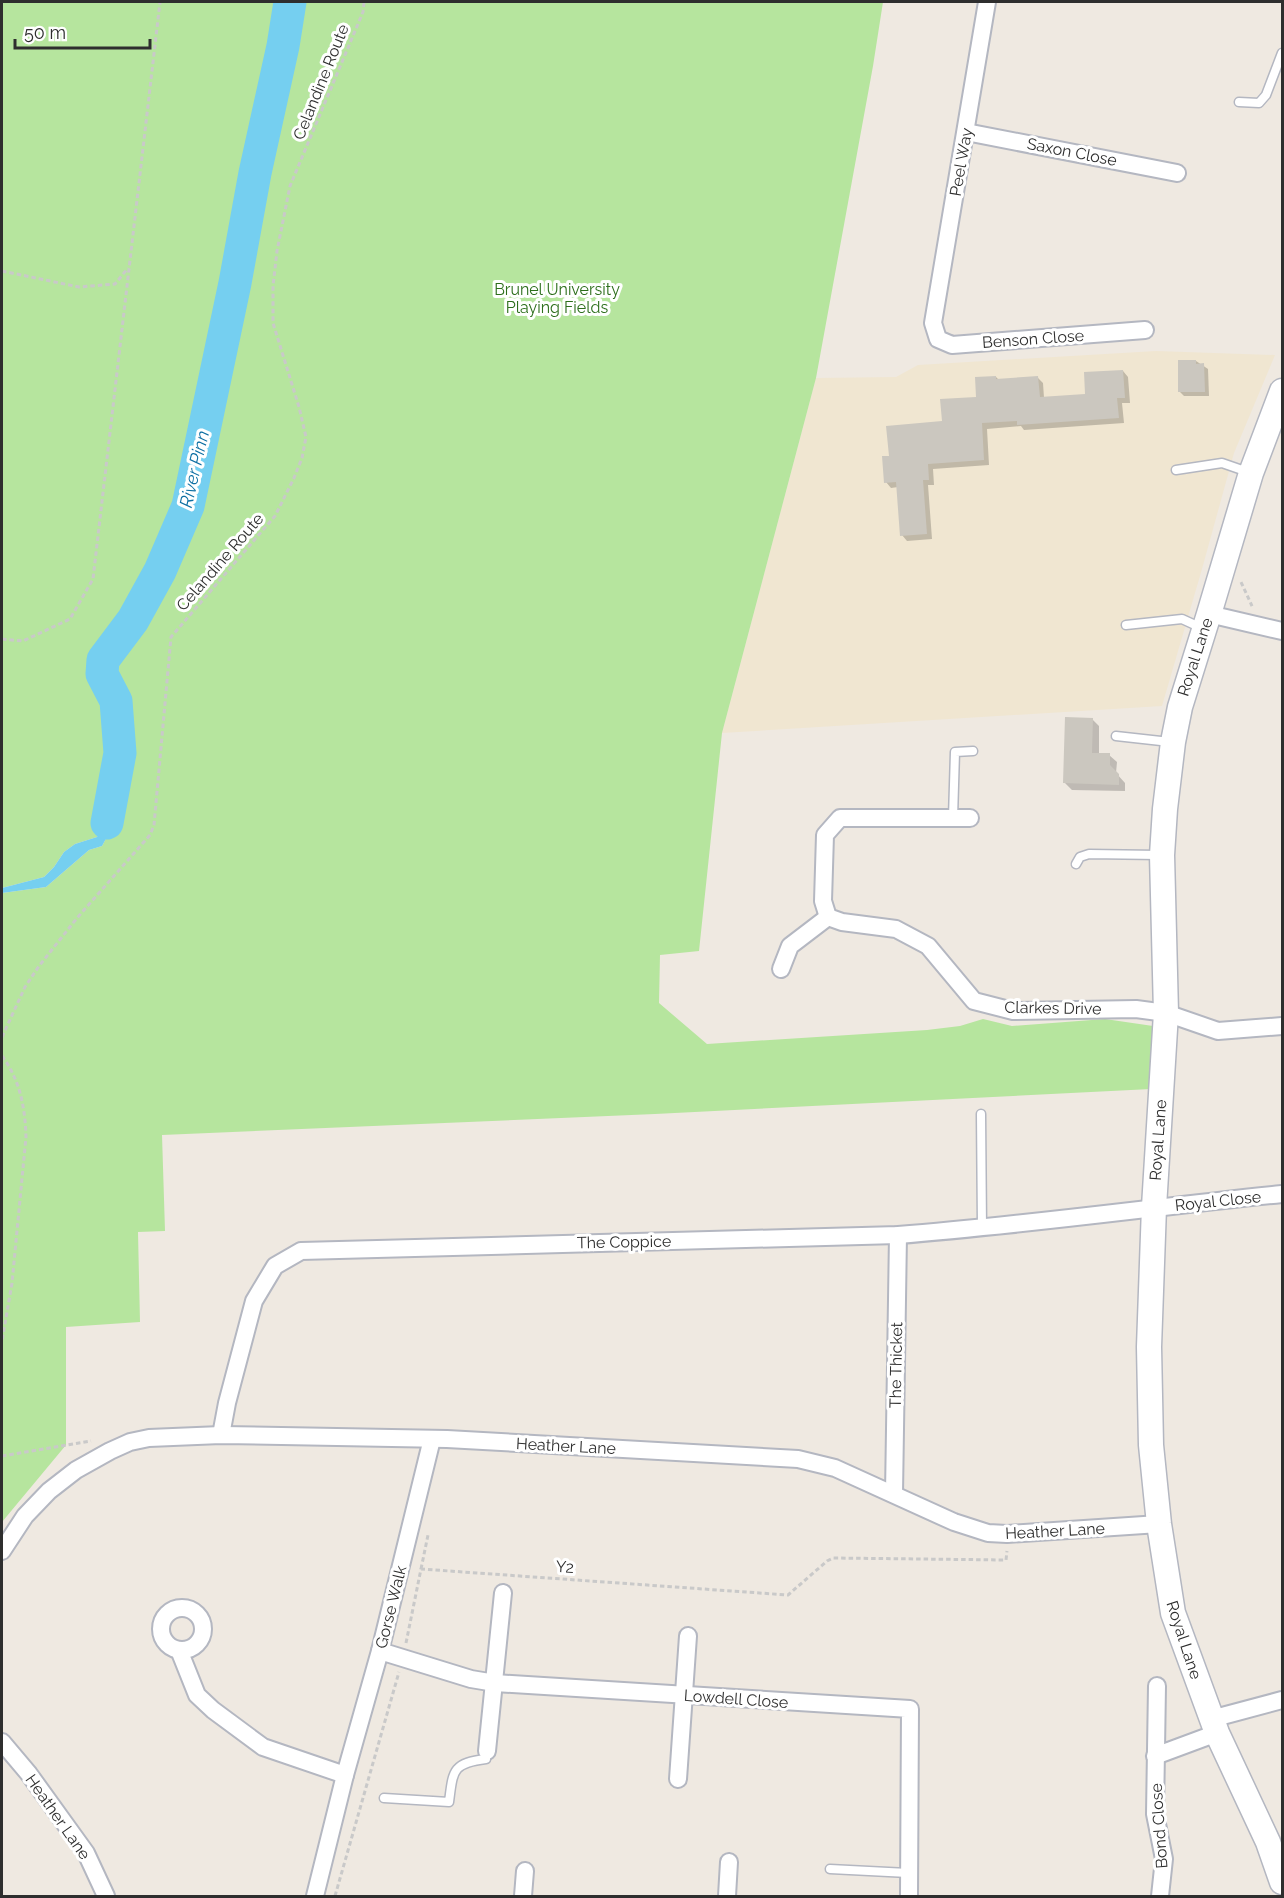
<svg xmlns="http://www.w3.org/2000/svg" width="1284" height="1898" font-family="Raleway,sans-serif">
	<rect width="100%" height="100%" fill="#efe9e1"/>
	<polygon fill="#f0e6d1" points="1156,351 1275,355 1234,453 1202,569 1162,706 722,733 816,378 896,377 918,365"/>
	<polygon fill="#b6e59e" points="2,2 883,2 873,66 816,378 722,733 699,951 660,955 659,1003 707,1044 927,1030 960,1026 983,1019 1012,1026 1105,1019 1153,1026 1151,1089 655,1114 162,1135 165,1231 138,1232 140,1322 66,1327 66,1445 2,1522 2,893 46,887 89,850 102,846 118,816 107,803 107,818 97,837 75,844 64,852 54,867 44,877 2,888"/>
	<path fill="#75cff0" d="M115,779C120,811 118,818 102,846L89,850L46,887L2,893V888L44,877L54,867L64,852L75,844L97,837L107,818V803Z"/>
	<g fill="#0003">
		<polygon points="1196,361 1208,369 1209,396 1184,396 1180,392"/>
		<polygon points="1123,371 1128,377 1130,403 1122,403 1124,423 1024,430 1021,426 987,429 989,465 933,469 934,485 928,485 932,539 907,541 902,535 898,487 891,488 886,482 890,457 978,398 996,377 999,380 1038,378 1043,383 1044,398 1087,395"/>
		<polygon points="1092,719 1099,726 1099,755 1109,755 1117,762 1116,773 1125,783 1125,791 1072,790 1065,783"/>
	</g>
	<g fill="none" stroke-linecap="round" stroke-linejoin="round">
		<polyline stroke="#75cff0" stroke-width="33" points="107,823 120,753 116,701 102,674 103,660 133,620 160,571 188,506 235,283 255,173 283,46 290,2"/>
	</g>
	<g fill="#cbc7bf">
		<polygon points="1178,360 1196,360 1196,364 1204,363 1205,392 1178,392"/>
		<polygon points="1123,370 1125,398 1117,398 1119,418 1017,425 1017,421 982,423 984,460 928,464 929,480 923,480 927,534 900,536 896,482 884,483 882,456 889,456 886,426 942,421 940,399 976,397 975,377 996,376 996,379 1038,376 1040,397 1085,394 1084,372"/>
		<polygon points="1065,717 1093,718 1092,753 1110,753 1110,765 1119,774 1119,785 1063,783"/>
	</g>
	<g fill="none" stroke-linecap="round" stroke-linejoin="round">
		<defs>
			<g id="lane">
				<polyline points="1239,102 1259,103 1266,95 1282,53"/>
				<polyline points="1176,470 1222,463 1248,472"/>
				<polyline points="1126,625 1182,619 1204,629"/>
				<polyline points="1116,736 1170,742"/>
				<polyline points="953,818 955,752 973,751"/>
				<polyline points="1076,864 1080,857 1089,854 1159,855"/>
				<polyline points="981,1114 982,1228"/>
				<path d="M384,1798L449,1802C453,1771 452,1763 486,1759L487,1751"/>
				<polyline points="830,1869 908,1873"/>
			</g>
			<g id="street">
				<polyline points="987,2 933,323 938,339 952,345 1145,330"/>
				<polyline points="966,132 1177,173"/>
				<polyline points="1209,614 1282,631"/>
				<polyline points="970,818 840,818 825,835 823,901 828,917 842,922 896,929 928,946 974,1001 1013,1011 1136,1009 1166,1013 1218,1031 1282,1026"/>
				<polyline points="781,969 790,946 828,917"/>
				<path d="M221,1435L227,1403L254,1301L275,1266L301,1251L898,1235C1027,1225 1154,1207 1282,1194"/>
				<polyline points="894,1494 898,1235"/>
				<polyline points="2,1551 25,1516 49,1491 76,1470 110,1451 130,1442 149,1438 221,1435 447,1439 798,1459 835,1468 954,1522 988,1533 1007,1534 1159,1524"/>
				<circle cx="182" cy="1629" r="21"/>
				<polyline points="179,1650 197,1695 213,1710 263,1747 345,1775"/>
				<polyline points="380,1651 471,1679 495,1683 910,1709 909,1896"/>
				<polyline points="1157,1686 1155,1814 1164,1859 1160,1896"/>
				<polyline points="1211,1719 1282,1700"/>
				<polyline points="2,1742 29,1774 86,1853 106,1896"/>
				<polyline points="487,1751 503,1593"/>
				<polyline points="1155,1756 1217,1733"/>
				<polyline points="678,1779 688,1636"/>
				<polyline points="315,1896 345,1775 380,1651 432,1439"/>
				<polyline points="523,1896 525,1871"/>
				<polyline points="727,1896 729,1862"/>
			</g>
			<polyline id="secondary" points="1282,391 1251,473 1209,614 1180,707 1173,742 1165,809 1162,855 1166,1013 1154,1207 1149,1347 1151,1445 1159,1524 1173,1613 1217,1733 1268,1842 1282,1882"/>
		</defs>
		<use href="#lane" stroke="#b4b7c1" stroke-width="11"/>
		<use href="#street" stroke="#b4b7c1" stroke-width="20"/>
		<use href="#secondary" stroke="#b4b7c1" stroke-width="27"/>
		<g stroke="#c9c9c9" stroke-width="3" stroke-dasharray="4.5 3" stroke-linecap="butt">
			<polyline points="2,271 79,287 115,284 128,268"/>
			<polyline points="1241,582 1252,606"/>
			<polyline points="2,639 23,641 70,619 93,579 160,2"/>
			<polyline points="2,1037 25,987 39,966 77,918 150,835 154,825 171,637 275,516 294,478 302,458 306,437 299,407 273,323 273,286 277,251 290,186 363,12 364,2"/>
			<path d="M2,1056C20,1080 25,1107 26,1137L12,1283L2,1341"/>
			<polyline points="2,1456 91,1441"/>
			<polyline points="421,1569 428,1535"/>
			<polyline points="406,1643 421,1569 788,1595 827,1561 833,1558 1006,1560 1007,1551"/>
			<polyline points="335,1896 399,1672"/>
		</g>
		<use href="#lane" stroke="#fff" stroke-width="8"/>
		<use href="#street" stroke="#fff" stroke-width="16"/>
		<use href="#secondary" stroke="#fff" stroke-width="24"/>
	</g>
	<g text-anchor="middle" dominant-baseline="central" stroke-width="6" stroke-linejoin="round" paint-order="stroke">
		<g font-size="16" fill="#2e2e2e" stroke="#fff">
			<text transform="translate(321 82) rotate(-68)">Celandine Route</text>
			<text transform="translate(1072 152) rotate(11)">Saxon Close</text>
			<text transform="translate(961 162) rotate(-80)">Peel Way</text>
			<text transform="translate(1033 339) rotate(-4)">Benson Close</text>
			<text transform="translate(220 562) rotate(-49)">Celandine Route</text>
			<text transform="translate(1195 657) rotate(-72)">Royal Lane</text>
			<text transform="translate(1053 1008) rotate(1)">Clarkes Drive</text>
			<text transform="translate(1158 1140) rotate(-86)">Royal Lane</text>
			<text transform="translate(1218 1201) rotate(-6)">Royal Close</text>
			<text transform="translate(624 1242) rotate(-1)">The Coppice</text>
			<text transform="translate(896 1365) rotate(-89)">The Thicket</text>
			<text transform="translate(566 1446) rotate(3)">Heather Lane</text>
			<text transform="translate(1055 1531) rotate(-3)">Heather Lane</text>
			<text transform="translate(565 1567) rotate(4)">Y2</text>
			<text transform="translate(391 1607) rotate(-76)">Gorse Walk</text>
			<text transform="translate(1184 1640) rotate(72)">Royal Lane</text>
			<text transform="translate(736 1699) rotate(4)">Lowdell Close</text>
			<text transform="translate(58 1817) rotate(55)">Heather Lane</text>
			<text transform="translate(1159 1826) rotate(-94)">Bond Close</text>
		</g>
		<g font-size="16" fill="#2c6e1b" stroke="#fff">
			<text x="557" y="289">Brunel University<tspan x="557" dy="18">Playing Fields</tspan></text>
		</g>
		<g font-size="18" font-style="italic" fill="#0d6fa3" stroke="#fff">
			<text transform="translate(194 469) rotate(-77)">River Pinn</text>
		</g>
	</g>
	<rect width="1284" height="1898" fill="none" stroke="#2e2e2e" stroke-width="6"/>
	<path d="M15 39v9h135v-9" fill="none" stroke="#2e2e2e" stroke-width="3"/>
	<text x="24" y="39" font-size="18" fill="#2e2e2e" stroke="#ffffff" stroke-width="4.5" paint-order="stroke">50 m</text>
</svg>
